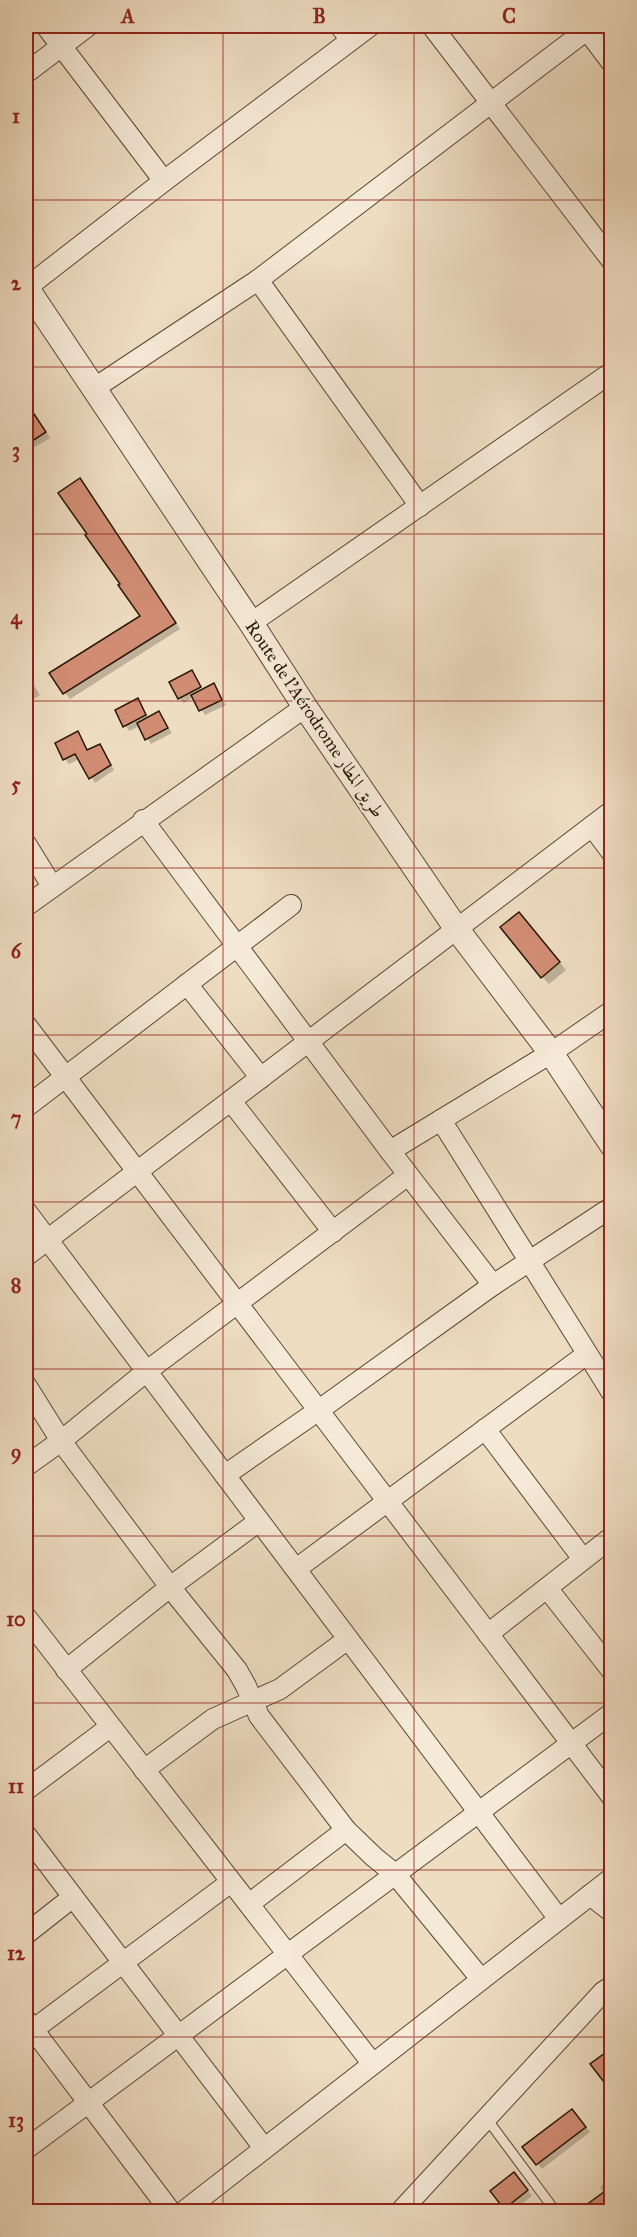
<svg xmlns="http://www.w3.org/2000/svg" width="637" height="2237" font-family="'IM FELL Great Primer',Amiri,serif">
	<rect width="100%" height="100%" fill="#efddc2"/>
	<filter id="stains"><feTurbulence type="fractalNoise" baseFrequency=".00333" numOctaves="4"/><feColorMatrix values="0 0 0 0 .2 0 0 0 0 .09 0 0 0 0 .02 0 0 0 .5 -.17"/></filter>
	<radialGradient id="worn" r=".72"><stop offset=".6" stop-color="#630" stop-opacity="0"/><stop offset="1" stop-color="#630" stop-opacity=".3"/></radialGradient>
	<g fill="#0003">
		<polygon points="26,401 50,438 35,447 26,435"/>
		<polygon points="80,480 180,629 70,699 51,674 142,617 122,584"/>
		<polygon points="192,672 195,675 193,675 203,694 213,685 226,705 205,715 194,697 184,703 179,698"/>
		<polygon points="26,673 40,695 26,704"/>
		<polygon points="138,700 149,718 159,713 172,733 151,744 140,726 129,731 117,711"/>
		<polygon points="78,733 89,751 99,746 104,751 114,770 95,783 80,759 69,764 65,759"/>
		<polygon points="526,921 566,970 549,984 542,977"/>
		<polygon points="612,2050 612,2085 610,2086 605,2081"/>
		<polygon points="577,2116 590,2132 542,2169 524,2148"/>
		<polygon points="612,2178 612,2212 581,2212 604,2194 600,2187"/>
		<polygon points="519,2179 532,2196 511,2212 508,2212 505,2208"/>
	</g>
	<g fill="#d18d74" stroke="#281702" stroke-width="1.5">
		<polygon points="34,414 46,432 26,445 26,420"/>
		<polygon points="80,478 176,623 63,694 49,673 140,616 118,585 120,584 85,535 87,534 58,493"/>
		<polygon points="192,670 201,687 178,699 169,682"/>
		<polygon points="214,683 222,700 199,711 191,695"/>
		<polygon points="138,698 146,715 123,727 115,710"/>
		<polygon points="159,711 168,728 145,740 137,723"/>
		<polygon points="78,731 87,750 100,744 111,765 89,779 75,754 63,760 55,743"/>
		<polygon points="519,912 560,962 541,978 500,927"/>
		<polygon points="612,2048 612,2077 604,2082 590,2064"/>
		<polygon points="572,2109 586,2127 536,2165 522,2147"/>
		<polygon points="514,2172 528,2190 504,2209 490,2191"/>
		<polygon points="612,2186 612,2211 578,2211"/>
	</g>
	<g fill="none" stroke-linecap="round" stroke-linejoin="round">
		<defs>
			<polyline id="service" points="487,2119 556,2212"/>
			<g id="minor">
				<polyline points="46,26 164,181"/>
				<polyline points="340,26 351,40"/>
				<polyline points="432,26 612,261"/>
				<polyline points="587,30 612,63"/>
				<polyline points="26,73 88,26"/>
				<polyline points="258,280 420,506"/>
				<polyline points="26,288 164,181 370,26"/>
				<polyline points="93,389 258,280 592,26"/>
				<polyline points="251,623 612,372"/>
				<polyline points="143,820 390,1151 493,1285"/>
				<polyline points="592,826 612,853"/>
				<polyline points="26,844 52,886"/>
				<polyline points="26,906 305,707"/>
				<polyline points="187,984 261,1078"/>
				<polyline points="26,1025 612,1797"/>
				<polyline points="231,1101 333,1232"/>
				<polyline points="26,1107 291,905"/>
				<polyline points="441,1120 612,1393"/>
				<polyline points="390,1151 551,1053 612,1011"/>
				<polyline points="26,1211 559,1919"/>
				<polyline points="26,1256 612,811"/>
				<polyline points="26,1385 61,1441 170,1587 237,1670 246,1686 259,1716 346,1830 374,1857 395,1874 481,1979"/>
				<polyline points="485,1429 583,1559"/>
				<polyline points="26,1466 61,1441 147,1371 408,1175"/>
				<polyline points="225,1475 319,1410 493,1285 612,1207"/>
				<polyline points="296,1569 587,1354"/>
				<polyline points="547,1588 612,1671"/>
				<polyline points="26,1617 372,2063"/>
				<polyline points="488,1634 612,1537"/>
				<polyline points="66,1670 170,1587 259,1521"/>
				<polyline points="144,1770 213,1719 280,1689 348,1639"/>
				<polyline points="26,1790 110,1727"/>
				<polyline points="26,1835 264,2148"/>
				<polyline points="590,1895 612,1912"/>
				<polyline points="249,1904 346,1830"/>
				<polyline points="26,1934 73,1897"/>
				<polyline points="26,2020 171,2212"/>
				<polyline points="26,2035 231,1882"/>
				<polyline points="26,2149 612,1713"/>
				<polyline points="183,2212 612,1878"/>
				<polyline points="400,2212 603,1992 612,1986"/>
			</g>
			<polyline id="tertiary" points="26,287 251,623 305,707 456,928 551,1053 612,1145"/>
		</defs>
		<use href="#service" stroke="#5a4832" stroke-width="11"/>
		<use href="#minor" stroke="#5a4832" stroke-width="22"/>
		<use href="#tertiary" stroke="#5a4832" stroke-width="26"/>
		<use href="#service" stroke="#f5e9d7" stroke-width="9"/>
		<use href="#minor" stroke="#f5e9d7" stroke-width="20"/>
		<use href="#tertiary" stroke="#f5e9d7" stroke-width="24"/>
	</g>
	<path fill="none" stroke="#8f2418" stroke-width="1.5" stroke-opacity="0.55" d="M223,26V2212M414,26V2212M26,200H612M26,367H612M26,534H612M26,701H612M26,868H612M26,1035H612M26,1202H612M26,1369H612M26,1536H612M26,1703H612M26,1870H612M26,2037H612"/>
	<g text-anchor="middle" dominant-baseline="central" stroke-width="4.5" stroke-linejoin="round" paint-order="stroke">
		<g font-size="18" fill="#281702" stroke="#f5e9d7">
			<text transform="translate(315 719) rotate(56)">Route de l'Aérodrome طريق المطار</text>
		</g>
	</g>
	<rect width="637" height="2237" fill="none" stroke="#efddc2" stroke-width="66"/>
	<rect x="33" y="33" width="571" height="2171" fill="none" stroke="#8f2418" stroke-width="2"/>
	<g font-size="20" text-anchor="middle" font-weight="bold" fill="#8f2418">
		<text x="128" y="23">A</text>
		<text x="319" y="23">B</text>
		<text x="509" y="23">C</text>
		<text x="16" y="123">1</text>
		<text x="16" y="290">2</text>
		<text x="16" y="457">3</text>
		<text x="16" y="624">4</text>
		<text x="16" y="791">5</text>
		<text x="16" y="958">6</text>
		<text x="16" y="1125">7</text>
		<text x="16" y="1292">8</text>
		<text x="16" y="1459">9</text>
		<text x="16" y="1626">10</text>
		<text x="16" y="1793">11</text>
		<text x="16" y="1960">12</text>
		<text x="16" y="2127">13</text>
	</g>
	<rect width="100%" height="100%" filter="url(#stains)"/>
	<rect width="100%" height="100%" fill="url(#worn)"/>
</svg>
